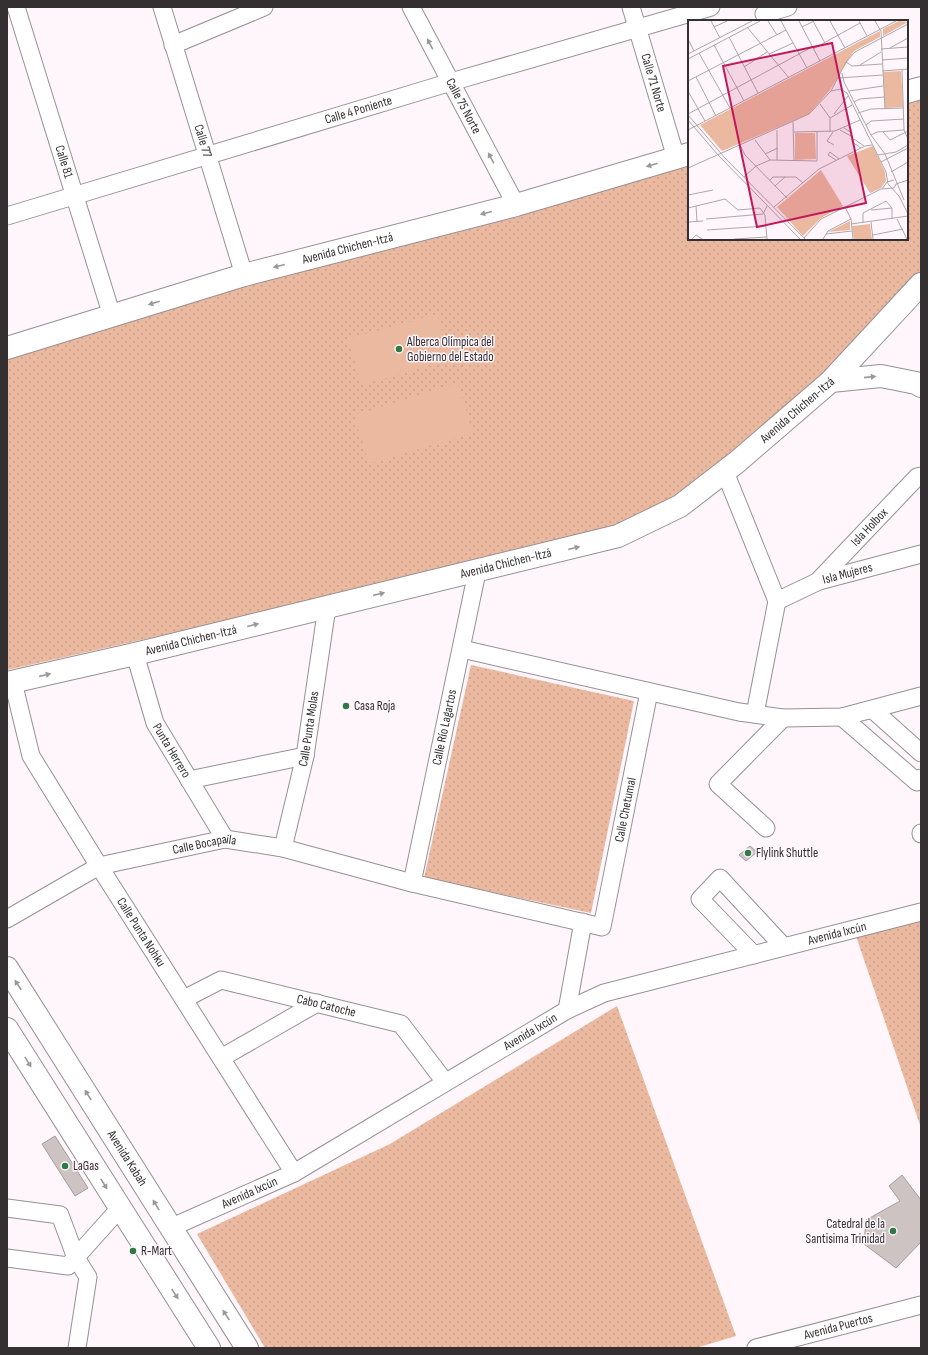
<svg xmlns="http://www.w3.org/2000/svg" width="928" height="1355" font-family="'Sofia Sans Condensed',sans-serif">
	<defs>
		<pattern id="grass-dots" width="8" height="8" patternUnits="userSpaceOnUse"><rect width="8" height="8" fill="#ebb99f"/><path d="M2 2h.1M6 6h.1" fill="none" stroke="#ca9f89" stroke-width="1.8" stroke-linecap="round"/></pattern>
	</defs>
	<rect width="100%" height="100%" fill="#fef6fb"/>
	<g fill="url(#grass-dots)">
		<polygon points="921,100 921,273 912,285 826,378 679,495 616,529 377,587 7,670 7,357 247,283 689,166 689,239 907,239 907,104"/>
		<polygon points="471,665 634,701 591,913 424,878"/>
		<polygon points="921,920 921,1128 856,936"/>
		<polygon points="617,1006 736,1336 696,1348 265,1348 197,1234 390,1144"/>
	</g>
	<g fill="#ebb99f">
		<polygon points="437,314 450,360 361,385 348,339"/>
		<polygon points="458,383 473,433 369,464 354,415"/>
	</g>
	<g fill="#cdc3c3" stroke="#a69c9c">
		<polygon points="750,846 757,852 746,861 739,855"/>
		<polygon points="55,1136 88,1188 75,1196 42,1144"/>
		<polygon points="902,1175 921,1200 921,1242 896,1268 864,1244 866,1220 900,1201 889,1186"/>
	</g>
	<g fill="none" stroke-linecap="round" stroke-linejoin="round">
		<defs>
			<g id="minor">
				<path id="s1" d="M16,7L112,316"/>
				<path id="s2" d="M162,7L244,275"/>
				<path id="s3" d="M411,7L516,205"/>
				<path id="s4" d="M631,7L676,158"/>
				<polyline points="764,14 788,7"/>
				<polyline points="173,45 264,7"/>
				<path id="s5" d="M7,216L451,82L711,7"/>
				<polyline points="725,472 777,601 755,714"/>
				<path id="s6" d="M819,580L917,477L921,476"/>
				<path id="s7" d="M777,601L819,581L921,554"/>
				<polyline points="462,649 739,712 783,718 842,717 921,696"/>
				<path id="s8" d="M135,654L155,723L225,839"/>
				<path id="s9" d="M13,682L31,756L99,866L294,1173"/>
				<polyline points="873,710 921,753"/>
				<polyline points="842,717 917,782 921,778"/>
				<polyline points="189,780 305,756"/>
				<polyline points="766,828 718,784 783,718"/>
				<polyline points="921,833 921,834"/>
				<path id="s10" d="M283,848L305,756L327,607"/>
				<path id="s11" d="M412,883L477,572"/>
				<path id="s12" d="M7,919L99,866L225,839L283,848L412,883L602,927L649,692"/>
				<polyline points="754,955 700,899 720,878 783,946"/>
				<path id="s13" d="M184,999L221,980L401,1024L445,1082"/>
				<polyline points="567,1010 583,922"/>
				<polyline points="221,1058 317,1003"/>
				<polyline points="7,1208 60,1215 76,1258 88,1277 77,1348"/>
				<path id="s14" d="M170,1228L294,1173L567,1010L604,993L921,912"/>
				<polyline points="7,1258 68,1266 120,1208"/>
				<path id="s15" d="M756,1348L921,1305"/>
			</g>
			<g id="major">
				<polyline points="907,92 921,88"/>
				<path id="s16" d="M7,348L244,275L516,205L689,154"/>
				<polyline points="831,381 881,376 916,383 921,386"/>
				<path id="s17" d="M7,683L135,654L618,536L680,506L737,462L831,381L921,284"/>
				<path id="s18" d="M7,968L247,1348"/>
				<polyline points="7,1029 209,1348"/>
			</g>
		</defs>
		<use href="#minor" stroke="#979094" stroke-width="19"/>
		<use href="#major" stroke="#979094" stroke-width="24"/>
		<use href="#minor" stroke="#fff" stroke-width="17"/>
		<use href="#major" stroke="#fff" stroke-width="22"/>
	</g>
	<defs><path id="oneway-solid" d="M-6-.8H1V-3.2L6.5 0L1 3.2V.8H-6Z"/></defs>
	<g fill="#9a9898">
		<use href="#oneway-solid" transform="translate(430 44) rotate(-118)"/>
		<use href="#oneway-solid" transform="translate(491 158) rotate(-118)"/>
		<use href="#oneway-solid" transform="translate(652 165) rotate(164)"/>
		<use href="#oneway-solid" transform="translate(486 213) rotate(166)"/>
		<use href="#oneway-solid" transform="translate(279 266) rotate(166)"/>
		<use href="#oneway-solid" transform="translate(154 303) rotate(163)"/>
		<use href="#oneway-solid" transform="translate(870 377) rotate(-6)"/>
		<use href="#oneway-solid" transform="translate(574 548) rotate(-14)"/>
		<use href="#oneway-solid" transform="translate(379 594) rotate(-13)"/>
		<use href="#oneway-solid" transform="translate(253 625) rotate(-14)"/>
		<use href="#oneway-solid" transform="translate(45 675) rotate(-13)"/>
		<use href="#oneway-solid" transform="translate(18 985) rotate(-123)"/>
		<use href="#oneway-solid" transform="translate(28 1062) rotate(58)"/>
		<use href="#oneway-solid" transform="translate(88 1095) rotate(-122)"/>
		<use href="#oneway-solid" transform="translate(104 1184) rotate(58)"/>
		<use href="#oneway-solid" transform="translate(156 1205) rotate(-121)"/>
		<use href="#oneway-solid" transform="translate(175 1294) rotate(57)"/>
		<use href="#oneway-solid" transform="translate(226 1315) rotate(-123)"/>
	</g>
	<g fill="#317a47" stroke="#fef6fb" stroke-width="1.5">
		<circle cx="399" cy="349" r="4"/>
		<circle cx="346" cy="706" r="4"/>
		<circle cx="748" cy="853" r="4"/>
		<circle cx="65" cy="1166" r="4"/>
		<circle cx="893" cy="1231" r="4"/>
		<circle cx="133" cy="1251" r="4"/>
	</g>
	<g text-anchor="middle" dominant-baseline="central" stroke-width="3" stroke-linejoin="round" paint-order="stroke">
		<g font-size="13" fill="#343032" stroke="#fef6fb">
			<text stroke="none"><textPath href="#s4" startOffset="79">Calle 71 Norte</textPath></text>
			<text stroke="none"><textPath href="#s3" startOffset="112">Calle 75 Norte</textPath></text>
			<text stroke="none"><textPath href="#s5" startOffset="367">Calle 4 Poniente</textPath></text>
			<text stroke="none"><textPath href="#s2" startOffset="140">Calle 77</textPath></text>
			<text stroke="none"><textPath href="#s1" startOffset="162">Calle 81</textPath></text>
			<text stroke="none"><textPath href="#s16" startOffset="355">Avenida Chichen-Itzá</textPath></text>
			<text stroke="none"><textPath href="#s17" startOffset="849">Avenida Chichen-Itzá</textPath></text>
			<text stroke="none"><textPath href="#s6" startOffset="73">Isla Holbox</textPath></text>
			<text stroke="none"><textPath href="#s17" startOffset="513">Avenida Chichen-Itzá</textPath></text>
			<text stroke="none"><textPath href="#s7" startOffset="76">Isla Mujeres</textPath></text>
			<text stroke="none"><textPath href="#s17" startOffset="189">Avenida Chichen-Itzá</textPath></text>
			<text stroke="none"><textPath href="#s10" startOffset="122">Calle Punta Molas</textPath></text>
			<text stroke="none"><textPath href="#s11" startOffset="159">Calle Río Lagartos</textPath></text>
			<text stroke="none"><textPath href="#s8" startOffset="104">Punta Herrero</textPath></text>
			<text stroke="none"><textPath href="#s12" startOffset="742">Calle Chetumal</textPath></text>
			<text stroke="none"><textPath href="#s12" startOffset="214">Calle Bocapaila</textPath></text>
			<text stroke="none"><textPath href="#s9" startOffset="284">Calle Punta Nohku</textPath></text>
			<text stroke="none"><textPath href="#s14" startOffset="735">Avenida Ixcún</textPath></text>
			<text stroke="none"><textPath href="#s13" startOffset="150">Cabo Catoche</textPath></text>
			<text stroke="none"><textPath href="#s14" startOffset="411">Avenida Ixcún</textPath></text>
			<text stroke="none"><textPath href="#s18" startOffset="225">Avenida Kabah</textPath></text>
			<text stroke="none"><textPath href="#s14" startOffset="87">Avenida Ixcún</textPath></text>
			<text stroke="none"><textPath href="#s15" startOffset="85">Avenida Puertos</textPath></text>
		</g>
		<g font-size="13" fill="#343032" stroke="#fef6fb" text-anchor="start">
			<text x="407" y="342">Alberca Olímpica del<tspan x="407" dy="15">Gobierno del Estado</tspan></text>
			<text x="354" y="706">Casa Roja</text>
			<text x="756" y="853">Flylink Shuttle</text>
			<text x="73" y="1166">LaGas</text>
			<text x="885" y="1224" text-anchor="end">Catedral de la<tspan x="885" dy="15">Santisima Trinidad</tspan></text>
			<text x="141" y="1251">R-Mart</text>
		</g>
	</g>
	<g transform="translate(688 20)">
		<rect width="220" height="220" fill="#fef6fb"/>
		<path d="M211,1L220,2L195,16V9ZM192,11V17L166,31L142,70L121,94L34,131L12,105ZM213,51L215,87L197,88L195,52ZM107,113H127L128,139L107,140ZM185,126L197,152L198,161L193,168L182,173L159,136ZM133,150L155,186L133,198L115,216L89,187ZM162,201V210L140,212ZM182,204L184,219H166L164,206Z" fill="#ebb99f"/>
		<path d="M98,80L102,86L90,92L87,87Z" fill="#ebb99f"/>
		<path fill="none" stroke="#ada7ab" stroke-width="1" d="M23,1L32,18M80,1L89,15M93,1L119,48M111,1L132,41M125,1L137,23M142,1L157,28M171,1L179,16M187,1L193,11L197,89M26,7L39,1M59,7L101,58M114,7L126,1M41,17L70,73M0,19L6,31M26,25L56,81M202,28L220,18M125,29L172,3M193,29L220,27M11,33L42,88M0,34L64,1M81,34L105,23M0,39L72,1M194,40L220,38M158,42L164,46L194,44M172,45L193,32M56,47L79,32M214,50L216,110L220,119M194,51L220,49M154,53L156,62L183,115L197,134L216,180M8,57L28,96M150,58L195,55M0,61L98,10M0,71L17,101M143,71L153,69L159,73L198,152L200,164L211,176L220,194M161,71L195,66M166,82L172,79L196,77M132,84L142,98V112M170,93L183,89L216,88M0,94L124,27M146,94L160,76M0,95L37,138L117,219M142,98L164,85M0,100L30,135L112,219M105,102L106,140M178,105L183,101L216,99M0,110L208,1M89,110V140M152,110L163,116L164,113L156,108M106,112L147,111L172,100M145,112L139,121L146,125M195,112L202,120L220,111M183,115L189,112L216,110M67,120L82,140M53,127L57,135L99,178M173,128L164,122L166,119L176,126M77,134L90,128M190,135L208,132L220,125M148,140L140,135L142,132L151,139M193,142L220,128M0,148L121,94L143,71L158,42L167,32L220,4M203,152L220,142M56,157L68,146L82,140L129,141V112M82,160L85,157H108L115,163M87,166L97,157M194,169L199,162L206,160M0,175L25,170M8,186L9,202M86,187L131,149L177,126L184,125M157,187L163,199L165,219M0,188L37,179L50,190L72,188L77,195L79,219M183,190L204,188M18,199L75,194L79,186M209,199L219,219M0,202L15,201M183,202L185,219M175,203V193L198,181L204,188V199M163,204L220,196M19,210L78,206M138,214L164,211M185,215L215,209M116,218L133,199L193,169L206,168L208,164L220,160M4,219L8,215L14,219M46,219L79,217M135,219L140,211L163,199"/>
		<path fill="#c2185b" fill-opacity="0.15" stroke="#c2185b" stroke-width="2" d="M144,23L178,183L69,207L35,46Z"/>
		<rect width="220" height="220" fill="none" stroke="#343032" stroke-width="2"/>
	</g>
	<rect width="928" height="1355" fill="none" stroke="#343032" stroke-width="16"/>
</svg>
